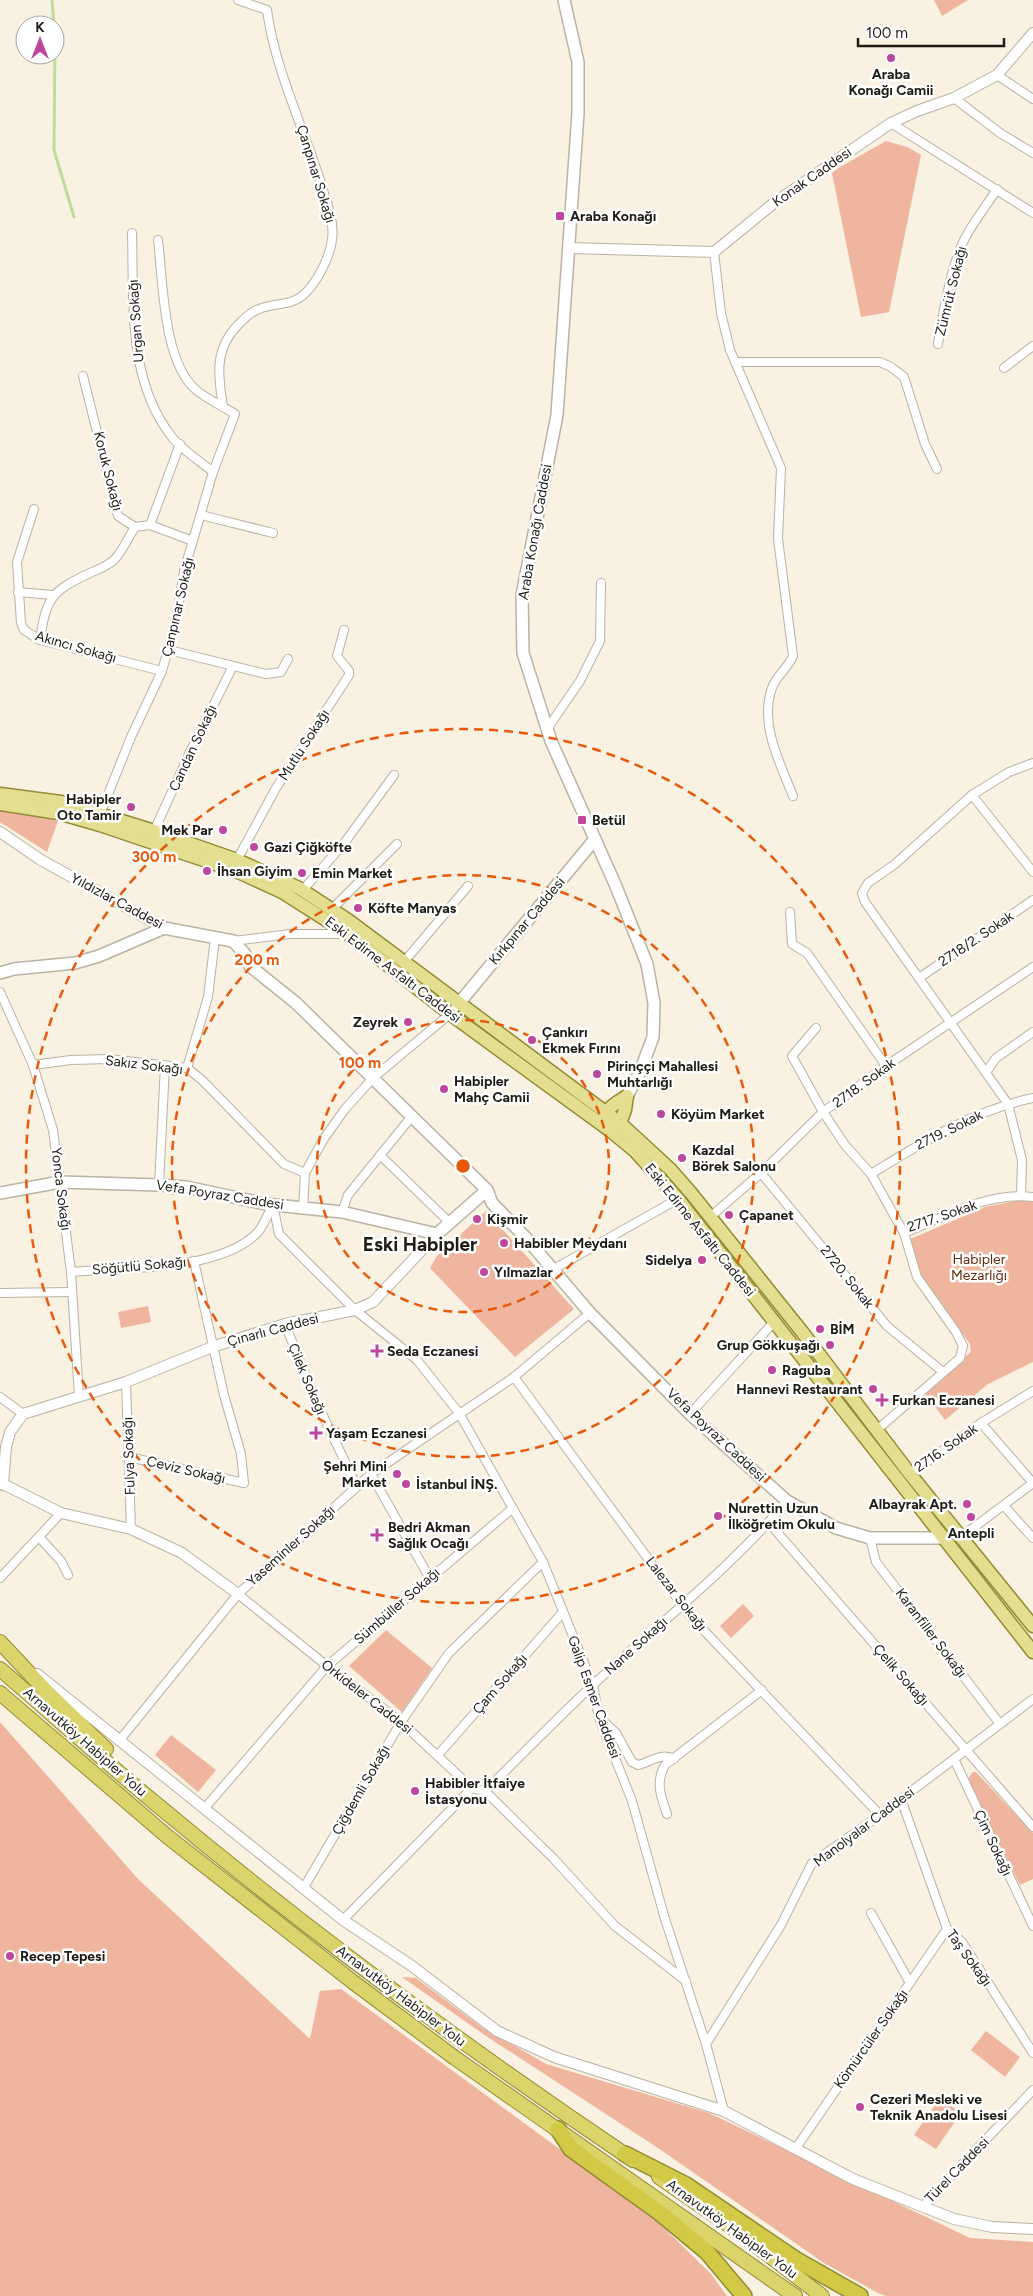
<svg xmlns="http://www.w3.org/2000/svg" width="1033" height="2296" font-family="Figtree,sans-serif">
	<rect width="100%" height="100%" fill="#f9f1e1"/>
	<g fill="#efb59e">
		<polygon points="934,0 968,0 942,16"/>
		<polygon points="886,141 907,147 921,155 889,312 861,317 832,173 840,167"/>
		<polygon points="0,810 26,813 58,821 47,852 0,822"/>
		<polygon points="1021,1200 1033,1201 1033,1362 988,1384 945,1420 924,1392 971,1352 970,1344 920,1277 908,1240 985,1207"/>
		<polygon points="486,1211 574,1309 515,1357 430,1268 437,1256"/>
		<polygon points="148,1306 151,1322 121,1328 118,1312"/>
		<polygon points="743,1604 754,1616 731,1638 720,1626"/>
		<polygon points="386,1630 432,1668 402,1712 349,1666"/>
		<polygon points="0,1722 138,1879 310,2039 320,1991 341,1989 655,2219 711,2274 727,2296 0,2296"/>
		<polygon points="171,1735 216,1770 198,1792 155,1755"/>
		<polygon points="973,1772 976,1772 1033,1833 1033,1879 1020,1885 967,1780"/>
		<polygon points="402,1977 416,1978 480,2026 546,2064 709,2113 970,2238 1033,2242 1033,2296 886,2296 878,2293 824,2263 658,2148 486,2036"/>
		<polygon points="986,2031 1020,2057 1005,2077 971,2050"/>
		<polygon points="940,2098 961,2113 936,2149 914,2135"/>
	</g>
	<g fill="none" stroke-linecap="round" stroke-linejoin="round">
		<g stroke="#c1db9b" stroke-width="3">
			<polyline points="52,0 54,25"/>
			<polyline points="55,36 54,150 74,217"/>
		</g>
		<defs>
			<g id="minor">
				<polyline points="997,75 1033,99"/>
				<polyline points="954,98 1000,133 1033,153"/>
				<polyline points="891,123 1033,213"/>
				<path d="M132,233C134,302 127,380 172,437C182,450 200,461 213,472"/>
				<path d="M714,252L721,313L730,350L781,468L778,539L793,656C788,668 776,676 772,688C759,724 780,763 793,796"/>
				<path d="M938,344C943,314 951,265 965,238C974,221 987,205 997,189"/>
				<polyline points="735,362 880,362 891,367 904,377 925,444 937,469"/>
				<polyline points="1004,368 1033,346"/>
				<polyline points="83,376 118,516 135,527 150,525 193,541"/>
				<path d="M223,407C218,376 214,349 238,325C244,319 250,312 259,309C272,303 290,306 302,296C316,285 330,257 332,240C335,219 325,199 320,180C302,124 275,69 267,10L238,0"/>
				<polyline points="34,509 17,562 21,623 24,630 40,640 162,671"/>
				<polyline points="201,515 273,533"/>
				<polyline points="150,525 180,444"/>
				<polyline points="18,592 53,595"/>
				<path d="M40,640C46,599 51,591 90,573C99,569 106,567 114,560C122,552 128,538 135,527"/>
				<polyline points="169,650 266,674 281,672 288,659"/>
				<polyline points="547,729 580,681 600,641 601,583"/>
				<polyline points="972,795 1033,872"/>
				<path d="M99,817L131,737L162,671L176,621L184,571L213,472L235,414C222,406 207,399 196,390C163,362 163,281 158,240"/>
				<polyline points="154,831 190,752 233,666"/>
				<polyline points="237,860 276,788 349,675 349,671 337,656 344,630"/>
				<polyline points="302,891 345,842 394,775"/>
				<polyline points="332,909 397,844"/>
				<polyline points="790,912 792,944 807,953 886,1066"/>
				<polyline points="233,941 290,934 345,934"/>
				<polyline points="404,962 468,886"/>
				<polyline points="919,978 1033,900"/>
				<polyline points="0,992 33,1065 53,1130 71,1272 79,1397"/>
				<path d="M816,1028L792,1056L823,1112L845,1145L871,1174L904,1233C944,1217 989,1191 1033,1197"/>
				<polyline points="33,1065 71,1060 109,1059 187,1068 202,1080 284,1164 305,1173"/>
				<polyline points="187,1068 208,997 215,938"/>
				<polyline points="987,1071 996,1058 1033,1032"/>
				<polyline points="380,1155 450,1223"/>
				<polyline points="761,1173 887,1326 943,1372"/>
				<path d="M871,1174C923,1142 972,1111 1033,1098"/>
				<polyline points="159,1185 165,1065"/>
				<polyline points="1021,1195 1022,1160 1008,1104 865,902 862,893 868,883 895,864 972,795 1009,772 1033,763"/>
				<polyline points="273,1205 279,1234 355,1310 417,1360 459,1413 543,1562 593,1685 599,1718 632,1801 665,1919 706,2044 724,2111"/>
				<polyline points="303,1208 305,1173 323,1140 345,1109 373,1078 450,1014 460,1002"/>
				<polyline points="342,1212 348,1195 412,1116"/>
				<polyline points="710,1217 761,1173 823,1112 886,1066 1033,967"/>
				<polyline points="552,1270 678,1199"/>
				<path d="M71,1272C123,1267 221,1272 258,1232C264,1225 268,1213 273,1205"/>
				<polyline points="0,1293 71,1292"/>
				<polyline points="285,1324 316,1401 357,1487"/>
				<polyline points="514,1377 692,1618 880,1815"/>
				<polyline points="126,1382 131,1529"/>
				<polyline points="0,1397 23,1414"/>
				<polyline points="690,1414 774,1322"/>
				<polyline points="878,1429 960,1358 963,1346 956,1332 917,1277 904,1233"/>
				<polyline points="129,1457 244,1483 241,1454 224,1395 194,1261"/>
				<polyline points="371,1474 429,1577"/>
				<polyline points="910,1474 981,1423 1033,1391"/>
				<polyline points="1004,1506 1033,1538"/>
				<polyline points="769,1523 1033,1827"/>
				<polyline points="39,1537 61,1561 68,1575"/>
				<polyline points="961,1537 1033,1483 981,1423"/>
				<polyline points="870,1538 876,1562 1000,1724"/>
				<polyline points="0,1578 61,1513"/>
				<polyline points="238,1594 327,1666 401,1722 472,1788 485,1791 554,1859 615,1926 686,1981"/>
				<path d="M602,1720L616,1733L632,1762L638,1765C651,1762 661,1752 674,1759"/>
				<polyline points="119,1741 238,1594 371,1474 514,1377 590,1313"/>
				<polyline points="438,1755 562,1613"/>
				<polyline points="954,1759 1033,1926"/>
				<path d="M485,1791C521,1756 556,1719 594,1684C658,1624 730,1569 787,1501"/>
				<polyline points="901,1799 947,1929 962,1942 1033,2053"/>
				<polyline points="204,1809 327,1666 513,1508"/>
				<path d="M667,1814C661,1797 655,1782 665,1765L762,1690"/>
				<polyline points="303,1889 401,1722 449,1653 543,1562"/>
				<polyline points="871,1913 910,1983"/>
				<polyline points="343,1920 472,1788"/>
				<polyline points="706,2044 781,1925 812,1863 880,1815 1033,1699"/>
				<polyline points="796,2148 947,1929"/>
				<polyline points="922,2207 1033,2090"/>
			</g>
			<g id="tertiary">
				<polyline points="569,248 714,252 774,203 891,123 917,111 954,98 997,75 1033,33"/>
				<polyline points="0,832 41,860 164,928"/>
				<polyline points="238,1594 182,1553 131,1529 61,1513 3,1484 6,1447 10,1432 23,1414 126,1382 212,1347 285,1324 355,1310 373,1302 437,1234"/>
				<polyline points="37,1674 343,1920 412,1966 497,2031 554,2057 724,2111 853,2179 954,2219 992,2227 1033,2229"/>
			</g>
			<g id="secondary">
				<polyline points="564,0 578,62 578,113 557,415 522,595 523,653 551,741 615,884 647,964 654,1003 653,1037 640,1072 627,1096"/>
				<polyline points="0,973 14,969 75,963 99,956 164,928 233,941 245,954 250,966 296,1003 487,1190 492,1203 526,1238 590,1313 690,1414 787,1501 836,1528 870,1538 945,1538"/>
				<polyline points="460,1002 595,839"/>
				<polyline points="0,1193 60,1182 159,1185 186,1187 266,1204 342,1212 437,1234 487,1190"/>
				<polyline points="0,1483 3,1484"/>
			</g>
			<g id="primary">
				<polyline points="0,794 61,802 154,831 237,860 299,888 348,920 620,1123 670,1169 691,1193 803,1333 910,1474 1033,1626"/>
				<polyline points="0,804 58,813 100,825 236,871 282,892 348,934 450,1014 612,1132 635,1151 678,1199 1033,1652"/>
				<path d="M604,1120C605,1108 618,1102 627,1096"/>
				<polyline points="613,1125 620,1123 625,1110 627,1096"/>
			</g>
			<g id="trunk">
				<polyline points="0,1642 46,1691 106,1749"/>
				<path d="M0,1669C52,1714 103,1760 155,1803C308,1931 468,2049 633,2160"/>
				<polyline points="0,1693 168,1837 353,1982 455,2058 795,2296"/>
				<polyline points="659,2177 740,2233 822,2296"/>
			</g>
			<g id="motorway">
				<polyline points="558,2129 571,2149 660,2213 707,2252 744,2296"/>
				<polyline points="625,2154 686,2185 795,2259 860,2296"/>
			</g>
		</defs>
		<use href="#minor" stroke="#bab3a3" stroke-width="10"/>
		<use href="#tertiary" stroke="#bab3a3" stroke-width="12"/>
		<use href="#secondary" stroke="#bab3a3" stroke-width="14"/>
		<use href="#primary" stroke="#938c35" stroke-width="15"/>
		<use href="#trunk" stroke="#938c35" stroke-width="16"/>
		<use href="#motorway" stroke="#938c35" stroke-width="18"/>
		<use href="#minor" stroke="#fff" stroke-width="8"/>
		<use href="#tertiary" stroke="#fff" stroke-width="10"/>
		<use href="#secondary" stroke="#fff" stroke-width="11"/>
		<use href="#primary" stroke="#e4df90" stroke-width="12"/>
		<use href="#trunk" stroke="#dbd46b" stroke-width="14"/>
		<use href="#motorway" stroke="#d2c946" stroke-width="15"/>
	</g>
	<g fill="none" stroke="#e8590c" stroke-width="2.5" stroke-dasharray="9 6">
		<circle cx="463" cy="1166" r="146"/>
		<circle cx="463" cy="1166" r="291"/>
		<circle cx="463" cy="1166" r="437"/>
	</g>
	<g fill="#be479d" stroke="#fff" stroke-width="2">
		<circle cx="891" cy="58" r="5"/>
		<rect x="555" y="211" width="10" height="10" rx="2.5"/>
		<circle cx="131" cy="807" r="5"/>
		<rect x="577" y="815" width="10" height="10" rx="2.5"/>
		<circle cx="223" cy="830" r="5"/>
		<circle cx="254" cy="847" r="5"/>
		<circle cx="207" cy="871" r="5"/>
		<circle cx="302" cy="873" r="5"/>
		<circle cx="358" cy="908" r="5"/>
		<circle cx="408" cy="1022" r="5"/>
		<circle cx="532" cy="1040" r="5"/>
		<circle cx="597" cy="1074" r="5"/>
		<circle cx="444" cy="1089" r="5"/>
		<circle cx="661" cy="1114" r="5"/>
		<circle cx="682" cy="1158" r="5"/>
		<circle cx="729" cy="1215" r="5"/>
		<circle cx="477" cy="1219" r="5"/>
		<circle cx="504" cy="1243" r="5"/>
		<circle cx="702" cy="1260" r="5"/>
		<circle cx="484" cy="1272" r="5"/>
		<circle cx="820" cy="1329" r="5"/>
		<circle cx="830" cy="1345" r="5"/>
		<path d="M374.5 1343.5h5v5h5v5h-5v5h-5v-5h-5v-5h5z"/>
		<circle cx="772" cy="1370" r="5"/>
		<circle cx="873" cy="1389" r="5"/>
		<path d="M879.5 1392.5h5v5h5v5h-5v5h-5v-5h-5v-5h5z"/>
		<path d="M313.5 1425.5h5v5h5v5h-5v5h-5v-5h-5v-5h5z"/>
		<circle cx="397" cy="1474" r="5"/>
		<circle cx="406" cy="1484" r="5"/>
		<circle cx="967" cy="1504" r="5"/>
		<circle cx="718" cy="1516" r="5"/>
		<circle cx="971" cy="1517" r="5"/>
		<path d="M374.5 1527.5h5v5h5v5h-5v5h-5v-5h-5v-5h5z"/>
		<circle cx="415" cy="1791" r="5"/>
		<circle cx="10" cy="1956" r="5"/>
		<circle cx="860" cy="2107" r="5"/>
	</g>
	<g text-anchor="middle" dominant-baseline="central" stroke-width="5" stroke-linejoin="round" paint-order="stroke">
		<g font-size="14" font-weight="bold" fill="#1f1c16" stroke="#fff" text-anchor="start">
			<text x="891" y="74" text-anchor="middle">Araba<tspan x="891" dy="16">Konağı Camii</tspan></text>
			<text x="570" y="216">Araba Konağı</text>
			<text x="121" y="799" text-anchor="end">Habipler<tspan x="121" dy="16">Oto Tamir</tspan></text>
			<text x="592" y="820">Betül</text>
			<text x="213" y="830" text-anchor="end">Mek Par</text>
			<text x="264" y="847">Gazi Çiğköfte</text>
			<text x="217" y="871">İhsan Giyim</text>
			<text x="312" y="873">Emin Market</text>
			<text x="368" y="908">Köfte Manyas</text>
			<text x="398" y="1022" text-anchor="end">Zeyrek</text>
			<text x="542" y="1032">Çankırı<tspan x="542" dy="16">Ekmek Fırını</tspan></text>
			<text x="607" y="1066">Pirinççi Mahallesi<tspan x="607" dy="16">Muhtarlığı</tspan></text>
			<text x="454" y="1081">Habipler<tspan x="454" dy="16">Mahç Camii</tspan></text>
			<text x="671" y="1114">Köyüm Market</text>
			<text x="692" y="1150">Kazdal<tspan x="692" dy="16">Börek Salonu</tspan></text>
			<text x="739" y="1215">Çapanet</text>
			<text x="487" y="1219">Kişmir</text>
			<text x="514" y="1243">Habibler Meydanı</text>
			<text x="692" y="1260" text-anchor="end">Sidelya</text>
			<text x="494" y="1272">Yılmazlar</text>
			<text x="830" y="1329">BİM</text>
			<text x="820" y="1345" text-anchor="end">Grup Gökkuşağı</text>
			<text x="387" y="1351">Seda Eczanesi</text>
			<text x="782" y="1370">Raguba</text>
			<text x="863" y="1389" text-anchor="end">Hannevi Restaurant</text>
			<text x="892" y="1400">Furkan Eczanesi</text>
			<text x="326" y="1433">Yaşam Eczanesi</text>
			<text x="387" y="1466" text-anchor="end">Şehri Mini<tspan x="387" dy="16">Market</tspan></text>
			<text x="416" y="1484">İstanbul İNŞ.</text>
			<text x="957" y="1504" text-anchor="end">Albayrak Apt.</text>
			<text x="728" y="1508">Nurettin Uzun<tspan x="728" dy="16">İlköğretim Okulu</tspan></text>
			<text x="388" y="1527">Bedri Akman<tspan x="388" dy="16">Sağlık Ocağı</tspan></text>
			<text x="971" y="1533" text-anchor="middle">Antepli</text>
			<text x="425" y="1783">Habibler İtfaiye<tspan x="425" dy="16">İstasyonu</tspan></text>
			<text x="20" y="1956">Recep Tepesi</text>
			<text x="870" y="2099">Cezeri Mesleki ve<tspan x="870" dy="16">Teknik Anadolu Lisesi</tspan></text>
		</g>
		<g font-size="14" fill="#1f1c16" stroke="#fff">
			<text transform="translate(316 174) rotate(73)">Çanpınar Sokağı</text>
			<text transform="translate(812 177) rotate(-35)">Konak Caddesi</text>
			<text transform="translate(951 291) rotate(-76)">Zümrüt Sokağı</text>
			<text transform="translate(136 321) rotate(-94)">Urgan Sokağı</text>
			<text transform="translate(108 471) rotate(76)">Koruk Sokağı</text>
			<text transform="translate(535 532) rotate(-80)">Araba Konağı Caddesi</text>
			<text transform="translate(178 607) rotate(-77)">Çanpınar Sokağı</text>
			<text transform="translate(76 647) rotate(16)">Akıncı Sokağı</text>
			<text transform="translate(304 745) rotate(-57)">Mutlu Sokağı</text>
			<text transform="translate(193 748) rotate(-65)">Candan Sokağı</text>
			<text transform="translate(117 901) rotate(28)">Yıldızlar Caddesi</text>
			<text transform="translate(527 921) rotate(-50)">Kırkpınar Caddesi</text>
			<text transform="translate(976 939) rotate(-34)">2718/2. Sokak</text>
			<text transform="translate(393 970) rotate(37)">Eski Edirne Asfaltı Caddesi</text>
			<text transform="translate(144 1065) rotate(7)">Sakız Sokağı</text>
			<text transform="translate(864 1083) rotate(-36)">2718. Sokak</text>
			<text transform="translate(949 1130) rotate(-26)">2719. Sokak</text>
			<text transform="translate(61 1189) rotate(83)">Yonca Sokağı</text>
			<text transform="translate(220 1195) rotate(9)">Vefa Poyraz Caddesi</text>
			<text transform="translate(942 1216) rotate(-19)">2717. Sokak</text>
			<text transform="translate(700 1230) rotate(51)">Eski Edirne Asfaltı Caddesi</text>
			<text transform="translate(139 1266) rotate(-5)">Söğütlü Sokağı</text>
			<text transform="translate(847 1277) rotate(51)">2720. Sokak</text>
			<text transform="translate(273 1330) rotate(-15)">Çınarlı Caddesi</text>
			<text transform="translate(307 1379) rotate(67)">Çilek Sokağı</text>
			<text transform="translate(716 1435) rotate(43)">Vefa Poyraz Caddesi</text>
			<text transform="translate(946 1448) rotate(-35)">2716. Sokak</text>
			<text transform="translate(129 1456) rotate(-92)">Fulya Sokağı</text>
			<text transform="translate(186 1470) rotate(13)">Ceviz Sokağı</text>
			<text transform="translate(291 1546) rotate(-42)">Yaseminler Sokağı</text>
			<text transform="translate(676 1594) rotate(52)">Lalezar Sokağı</text>
			<text transform="translate(397 1606) rotate(-41)">Sümbüller Sokağı</text>
			<text transform="translate(931 1633) rotate(53)">Karanfiller Sokağı</text>
			<text transform="translate(636 1646) rotate(-42)">Nane Sokağı</text>
			<text transform="translate(901 1675) rotate(49)">Çelik Sokağı</text>
			<text transform="translate(500 1684) rotate(-49)">Çam Sokağı</text>
			<text transform="translate(367 1697) rotate(38)">Orkideler Caddesi</text>
			<text transform="translate(594 1697) rotate(70)">Galip Esmer Caddesi</text>
			<text transform="translate(85 1742) rotate(41)">Arnavutköy Habipler Yolu</text>
			<text transform="translate(361 1790) rotate(-60)">Çiğdemli Sokağı</text>
			<text transform="translate(864 1827) rotate(-37)">Manolyalar Caddesi</text>
			<text transform="translate(993 1843) rotate(65)">Çim Sokağı</text>
			<text transform="translate(969 1958) rotate(54)">Taş Sokağı</text>
			<text transform="translate(401 1996) rotate(37)">Arnavutköy Habipler Yolu</text>
			<text transform="translate(871 2039) rotate(-55)">Kömürcüler Sokağı</text>
			<text transform="translate(957 2170) rotate(-46)">Türel Caddesi</text>
			<text transform="translate(732 2229) rotate(36)">Arnavutköy Habipler Yolu</text>
		</g>
		<g font-size="14" fill="#64280c" stroke="#fff">
			<text x="979" y="1259">Habipler<tspan x="979" dy="16">Mezarlığı</tspan></text>
		</g>
		<g font-size="19" font-weight="bold" fill="#1f1c16" stroke="#fff">
			<text x="420" y="1244">Eski Habipler</text>
		</g>
	</g>
	<circle cx="463" cy="1166" r="8" fill="#e8590c" stroke="#fff" stroke-width="2.5"/>
	<g font-size="15" text-anchor="middle" font-weight="bold" fill="#e8590c" stroke="#fff" stroke-width="5" stroke-linejoin="round" paint-order="stroke">
		<text x="154" y="862">300 m</text>
		<text x="257" y="965">200 m</text>
		<text x="360" y="1068">100 m</text>
	</g>
	<g transform="translate(40 40)"><circle r="24" fill="#ffffff" stroke="#a5a4a2"/>
	<path d="M0-4L9 19L0 12L-9 19Z" fill="#be479d"/>
	<text y="-8" font-size="14" font-weight="bold" text-anchor="middle" fill="#1f1c16">K</text>
	</g>
	<path d="M858 38v8h146v-8" fill="none" stroke="#1f1c16" stroke-width="2.5"/>
	<text x="866" y="38" font-size="15" fill="#1f1c16" stroke="#ffffff" stroke-width="4" paint-order="stroke">100 m</text>
</svg>
